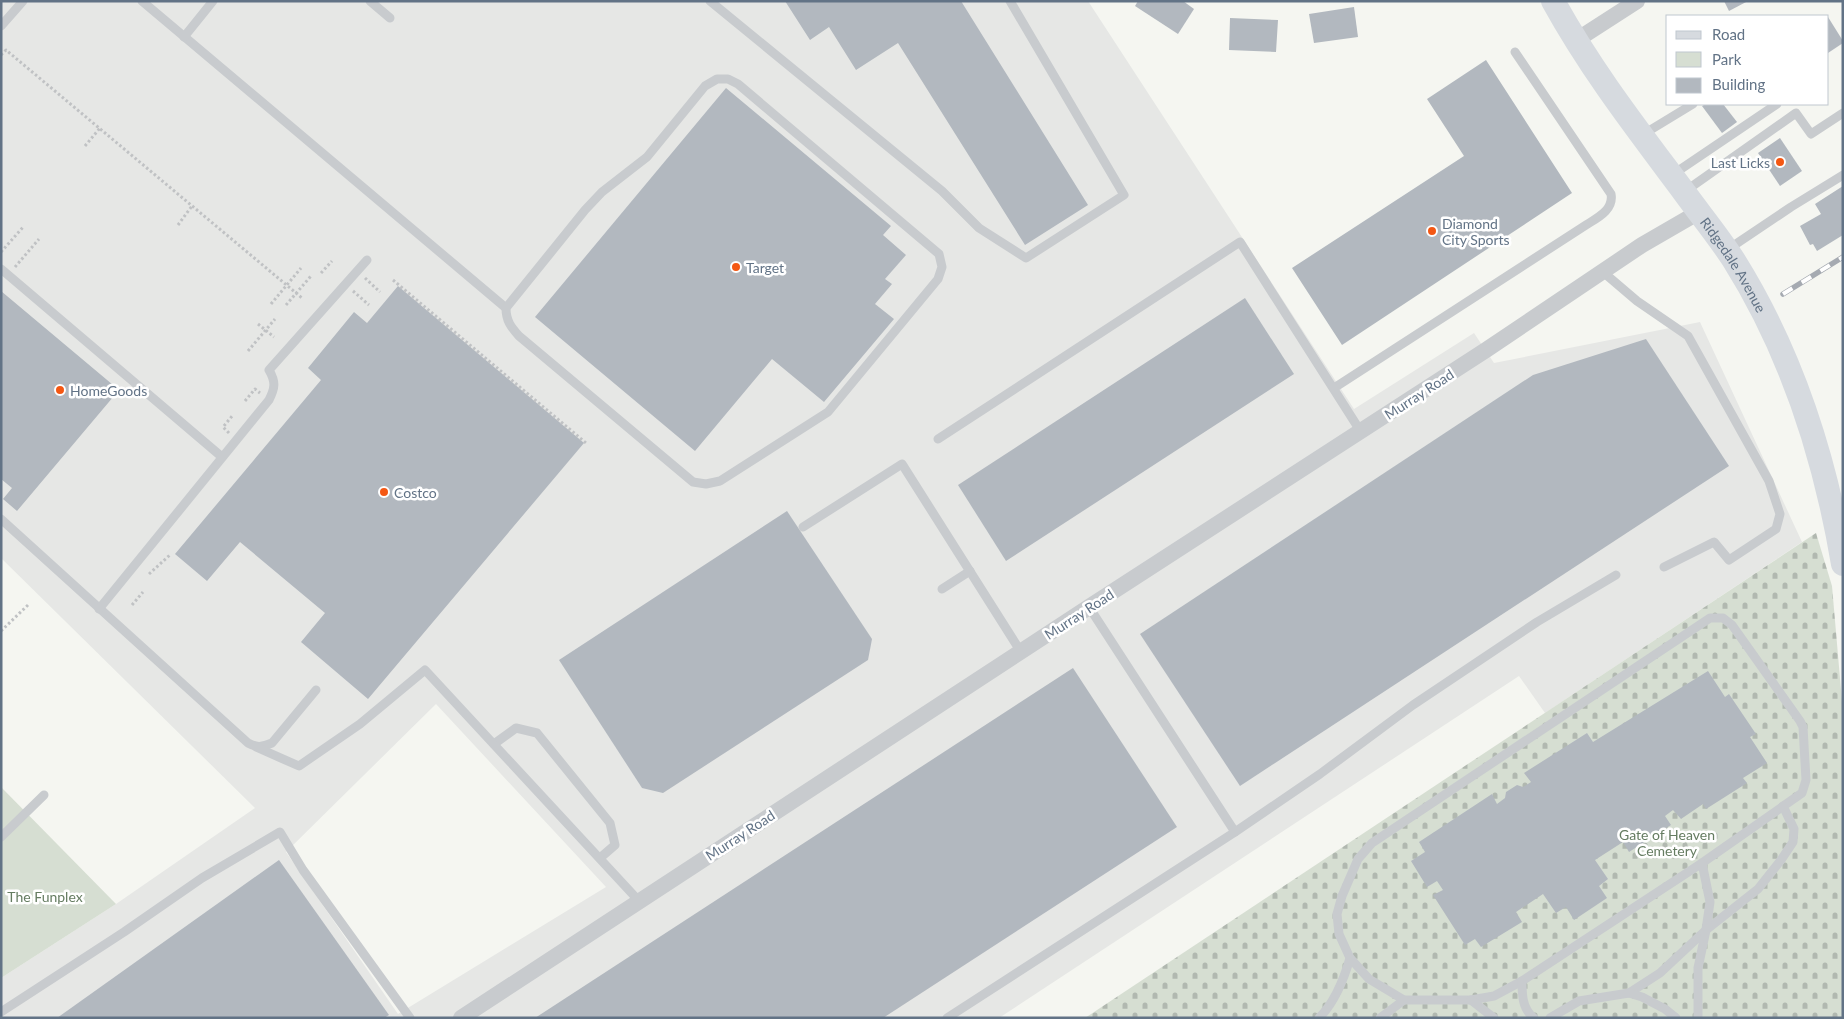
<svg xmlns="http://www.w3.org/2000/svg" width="1844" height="1019" font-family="Lato,sans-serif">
	<defs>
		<pattern id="cemetery-stones" width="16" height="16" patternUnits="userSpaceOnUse" patternTransform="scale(1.25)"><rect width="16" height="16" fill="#d6ded2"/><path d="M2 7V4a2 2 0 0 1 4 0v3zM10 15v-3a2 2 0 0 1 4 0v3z" fill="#b1b8b0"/></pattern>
	</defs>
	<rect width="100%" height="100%" fill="#f5f6f1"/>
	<path fill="#e6e7e5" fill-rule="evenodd" d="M1,1H1088L1354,409L1474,333L1494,363L1700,322L1802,542L1545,713L1519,676L999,1018H1V978L116,904L255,808L1,558ZM436,704L606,887L398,1014L286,852Z"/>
	<polygon fill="#d6ded2" points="1,787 116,904 1,978"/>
	<polygon fill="url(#cemetery-stones)" points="1816,533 1832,586 1843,713 1843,1018 1085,1018"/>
	<g fill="#b2b8bf">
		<polygon points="785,1 961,1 1088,205 1025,245 898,43 856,70 829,27 810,40"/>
		<polygon points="1138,1 1183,1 1194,9 1178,34 1135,6"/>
		<polygon points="1724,1 1748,1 1729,11"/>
		<polygon points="1354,7 1358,37 1314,43 1309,14"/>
		<polygon points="1828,17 1843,41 1843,43 1828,53"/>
		<polygon points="1230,18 1278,20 1276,52 1229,50"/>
		<polygon points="1486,60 1572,193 1342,345 1292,268 1464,156 1427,99"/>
		<polygon points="726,88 891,226 883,235 906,255 885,279 892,284 875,304 894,319 824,402 772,359 695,451 535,317"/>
		<polygon points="1706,104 1723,104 1737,122 1722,133 1702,106"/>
		<polygon points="1780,138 1802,171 1780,186 1758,153"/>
		<polygon points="1843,186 1843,235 1817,251 1813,244 1810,245 1800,226 1821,214 1815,204"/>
		<polygon points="398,286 584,443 368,699 301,642 325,613 240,542 207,581 175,554 321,380 308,368 354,312 367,323"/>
		<polygon points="1,291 119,390 17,511 3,499 12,488 1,479"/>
		<polygon points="1245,298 1294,374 1006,561 958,485"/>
		<polygon points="1646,339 1729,466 1240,786 1140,634 1533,375"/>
		<polygon points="787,511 872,639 868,660 663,793 642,788 559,660"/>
		<polygon points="1073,668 1177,827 883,1018 535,1018"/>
		<polygon points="1708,671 1725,697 1729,694 1756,734 1750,737 1767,763 1743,778 1747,783 1706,809 1703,804 1681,819 1673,810 1665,816 1671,825 1629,852 1623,842 1595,860 1608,879 1599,886 1607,898 1574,920 1566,907 1556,913 1543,894 1516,912 1522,922 1481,947 1475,939 1465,945 1433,895 1443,890 1437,881 1427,887 1411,861 1425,852 1419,842 1492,794 1497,804 1505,798 1506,792 1517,785 1523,787 1531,782 1524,773 1587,733 1593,742"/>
		<polygon points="279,860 389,1015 384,1018 57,1018"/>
	</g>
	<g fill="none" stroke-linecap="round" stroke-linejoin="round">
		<g stroke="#c0c2c4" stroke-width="3" stroke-dasharray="2.5 2.5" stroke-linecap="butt">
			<polyline points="1,55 6,50 302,298"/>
			<polyline points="85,146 100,128"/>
			<polyline points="178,225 192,206"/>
			<polyline points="1,252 24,226"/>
			<polyline points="15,267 39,239"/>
			<polyline points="321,273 332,261"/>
			<polyline points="365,278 380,292"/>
			<polyline points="393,280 586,443"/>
			<polyline points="353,291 369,305"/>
			<polyline points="271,304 301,268"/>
			<polyline points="286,305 311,276"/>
			<polyline points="258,324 274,337"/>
			<polyline points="248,351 275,319"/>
			<polyline points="245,401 255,389 260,393"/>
			<polyline points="229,433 223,427 233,415"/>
			<polyline points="149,574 171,554"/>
			<polyline points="132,605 143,592"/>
			<polyline points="1,631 28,605"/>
		</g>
		<g stroke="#c8cbce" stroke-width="9">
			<polyline points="142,1 506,308"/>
			<polyline points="370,1 390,18"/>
			<polyline points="710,1 942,191 979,228 1026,258 1124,195 1010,1"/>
			<polyline points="1,26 23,1"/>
			<polyline points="184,37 213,1"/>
			<path d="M717,79H728L738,84L939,254L942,267L938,279L828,412L720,481L706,484L693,482L519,336C511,327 506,321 506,308L585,210L602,192L647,157L705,86Z"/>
			<polyline points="1642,135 1693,104"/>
			<polyline points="1672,175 1777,104"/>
			<polyline points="1684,192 1796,113 1811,134 1843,113"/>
			<polyline points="1727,250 1791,207 1843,175"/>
			<polyline points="1,269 222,457"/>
			<polyline points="1603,272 1637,301 1688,336 1769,481 1780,514 1776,529 1729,560 1714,542 1664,567"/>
			<path d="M1334,388L1586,225C1597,218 1614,210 1611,194L1515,52"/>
			<polyline points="938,439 1240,242 1361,432"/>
			<path d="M1,519L248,743C257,748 262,747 272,743L316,690"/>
			<polyline points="803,527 902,464 1021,652"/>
			<polyline points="942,589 970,571"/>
			<path d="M99,609L269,400C275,388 276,382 269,370L367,260"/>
			<polygon points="1710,618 1723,618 1732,625 1800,721 1803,727 1806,780 1802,793 1702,863 1522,981 1494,996 1471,1000 1404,1000 1369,979 1350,958 1339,934 1337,914 1342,896 1358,859 1372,843"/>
			<polyline points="494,744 516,728 537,733 610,823 615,845 600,858"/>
			<polyline points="256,747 299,766 360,724 425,670 639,901"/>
			<polyline points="1235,832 1320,774 1413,705 1537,622 1616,575"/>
			<polyline points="1,837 44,795"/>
			<path d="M1522,981C1522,994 1522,1009 1534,1018"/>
			<polyline points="1629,993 1660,973 1706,930 1758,889 1781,860 1793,842 1794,829 1783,806"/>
			<polyline points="1471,1000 1494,1018"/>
			<polyline points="1,1012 124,932 202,878 280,832 303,870 410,1018"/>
			<polyline points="947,1018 1235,832 1089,607"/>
			<path d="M1319,1018C1335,1002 1344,979 1350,958"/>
			<polyline points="1380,1018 1404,1000"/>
			<polyline points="1550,1018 1579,1001 1629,993 1642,997 1665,1009 1676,1018"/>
			<polyline points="1698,1018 1698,968 1706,930 1710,902 1702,863"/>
		</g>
		<g stroke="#c8cbce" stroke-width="16">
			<polyline points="1575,41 1637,1"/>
			<polyline points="461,1018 1089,607 1486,350 1642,245 1699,212"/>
		</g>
		<path stroke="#d6dadf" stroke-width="24" id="s1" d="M1553,1C1591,70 1637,129 1684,192C1700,214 1718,236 1733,259C1791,351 1825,457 1843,564"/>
		<defs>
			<polyline id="rail" points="1783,294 1843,257"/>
		</defs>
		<use href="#rail" stroke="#a5aab1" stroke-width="5.5"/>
		<use href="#rail" stroke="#fff" stroke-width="4" stroke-dasharray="11" stroke-linecap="butt"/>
	</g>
	<g fill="#f45713" stroke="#fff" stroke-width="2">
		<circle cx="1780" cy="162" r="5"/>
		<circle cx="1432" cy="231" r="5"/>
		<circle cx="736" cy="267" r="5"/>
		<circle cx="60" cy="390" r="5"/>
		<circle cx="384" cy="492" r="5"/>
	</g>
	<g text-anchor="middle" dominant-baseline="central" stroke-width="5" stroke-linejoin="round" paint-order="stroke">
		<g font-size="14" fill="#627386" stroke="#fff" text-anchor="start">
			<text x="1770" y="162" text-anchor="end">Last Licks</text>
			<text x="1442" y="223">Diamond<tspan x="1442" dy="16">City Sports</tspan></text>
			<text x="746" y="267">Target</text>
			<text x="70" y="390">HomeGoods</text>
			<text x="394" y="492">Costco</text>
		</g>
		<g font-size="14" fill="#627386" stroke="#fff">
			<text stroke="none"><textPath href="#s1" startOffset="320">Ridgedale Avenue</textPath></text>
			<text transform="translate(1419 394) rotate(-33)">Murray Road</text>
			<text transform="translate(1079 614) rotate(-33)">Murray Road</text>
			<text transform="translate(740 835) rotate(-33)">Murray Road</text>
		</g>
		<g font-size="14" fill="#657c61" stroke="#fff">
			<text x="1667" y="834">Gate of Heaven<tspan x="1667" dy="16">Cemetery</tspan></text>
			<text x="45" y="896">The Funplex</text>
		</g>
	</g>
	<rect width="1844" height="1019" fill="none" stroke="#627386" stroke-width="5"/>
	<rect x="1666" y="15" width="162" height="90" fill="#ffffff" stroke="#c0c7cf"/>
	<rect x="1676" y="31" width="25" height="8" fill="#d6dadf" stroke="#c0c7cf"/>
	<text x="1712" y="40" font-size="15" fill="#627386">Road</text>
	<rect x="1676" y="52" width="25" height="15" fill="#d6ded2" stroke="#c0c7cf"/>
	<text x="1712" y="65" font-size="15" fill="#627386">Park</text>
	<rect x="1676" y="78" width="25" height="15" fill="#b2b8bf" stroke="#c0c7cf"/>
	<text x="1712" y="90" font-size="15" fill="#627386">Building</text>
</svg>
